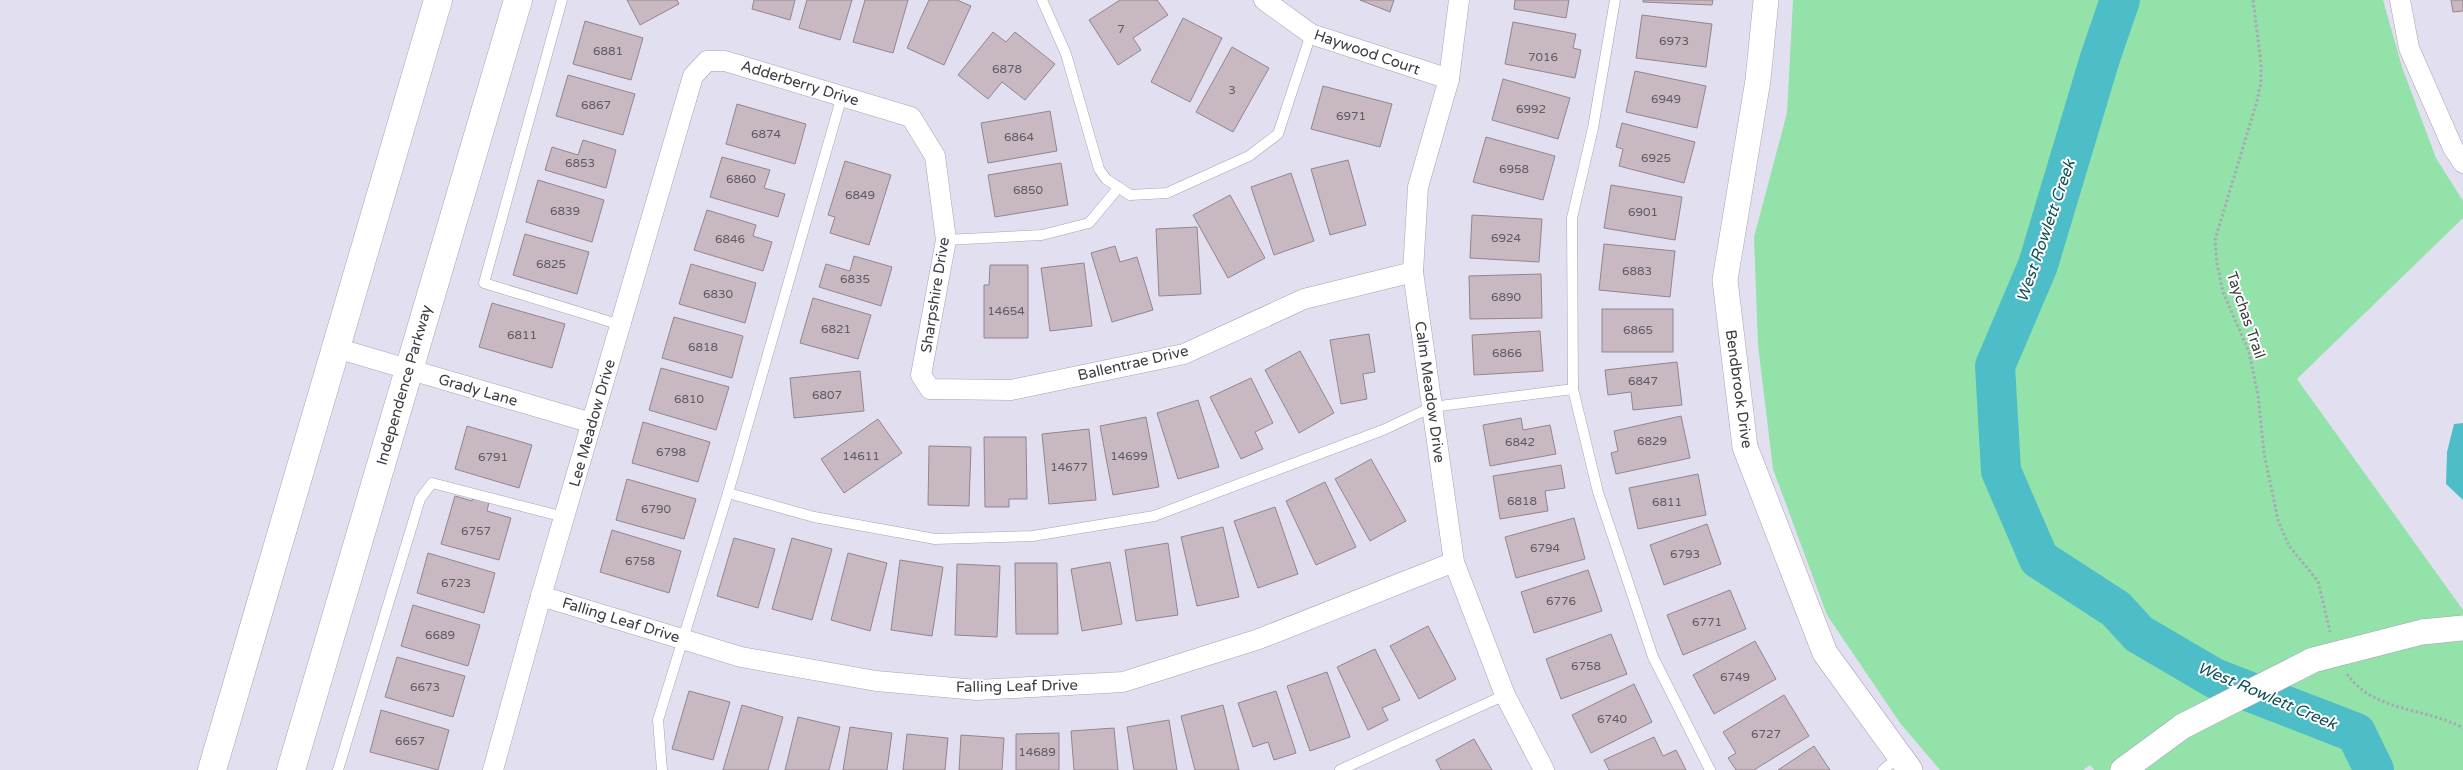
<svg xmlns="http://www.w3.org/2000/svg" width="2463" height="770" font-family="'Varela Round',sans-serif">
	<rect width="100%" height="100%" fill="#e2e0f0"/>
	<polygon fill="#93e2a9" points="1793,0 2383,0 2402,67 2436,158 2463,201 2463,218 2297,379 2463,610 2463,770 2094,770 2090,765 2083,770 1940,770 1900,723 1827,615 1773,469 1758,345 1754,237 1787,113"/>
	<polygon fill="#4dbec8" points="2463,423 2463,500 2446,484 2447,452 2454,424"/>
	<g fill="none" stroke-linecap="round" stroke-linejoin="round">
		<polyline stroke="#4dbec8" stroke-width="40" points="2120,0 2100,58 2038,265 1995,366 2001,471 2039,559 2116,609 2139,634 2214,678 2356,733 2374,770"/>
	</g>
	<g fill="#c7b8c1" stroke="#93858e">
		<polygon points="627,0 677,0 679,4 640,25"/>
		<polygon points="754,0 795,0 790,20 752,9"/>
		<polygon points="807,0 852,0 840,40 799,28"/>
		<polygon points="865,0 908,0 893,53 853,42"/>
		<polygon points="929,0 957,0 971,6 944,65 907,48"/>
		<polygon points="1120,0 1157,0 1168,15 1133,38 1141,50 1118,65 1089,20"/>
		<polygon points="1360,0 1394,0 1390,12"/>
		<polygon points="1515,0 1569,0 1566,18 1514,9"/>
		<polygon points="1643,0 1713,0 1712,5 1643,2"/>
		<polygon points="2451,0 2463,0 2463,11 2453,12"/>
		<polygon points="1642,15 1712,24 1706,67 1636,58"/>
		<polygon points="1183,18 1222,38 1190,102 1151,82"/>
		<polygon points="585,21 643,38 631,80 573,64"/>
		<polygon points="1513,22 1576,34 1573,48 1581,50 1575,78 1505,64"/>
		<polygon points="993,32 1006,42 1015,32 1055,64 1025,100 1002,82 988,99 958,75"/>
		<polygon points="1232,47 1269,68 1233,132 1196,112"/>
		<polygon points="1635,71 1706,86 1697,128 1626,112"/>
		<polygon points="568,75 635,94 623,135 556,116"/>
		<polygon points="1503,79 1570,98 1558,139 1492,120"/>
		<polygon points="1323,86 1392,104 1380,147 1311,129"/>
		<polygon points="737,104 806,124 795,164 726,144"/>
		<polygon points="1050,111 1057,151 988,163 981,123"/>
		<polygon points="1622,123 1695,142 1684,183 1619,166 1623,149 1616,147"/>
		<polygon points="1486,137 1555,156 1543,200 1473,182"/>
		<polygon points="583,140 616,150 606,188 545,170 552,147 578,155"/>
		<polygon points="722,157 770,170 764,188 785,194 778,217 710,197"/>
		<polygon points="1348,160 1366,225 1330,235 1311,169"/>
		<polygon points="845,161 891,175 869,245 830,233 835,217 828,215"/>
		<polygon points="1061,163 1068,205 995,217 988,175"/>
		<polygon points="1291,173 1314,241 1274,255 1251,187"/>
		<polygon points="538,180 604,200 592,242 526,222"/>
		<polygon points="1611,185 1682,197 1675,240 1604,228"/>
		<polygon points="1230,195 1265,258 1228,278 1193,215"/>
		<polygon points="707,210 756,225 753,236 772,242 763,271 694,250"/>
		<polygon points="1472,215 1542,219 1539,262 1470,258"/>
		<polygon points="1197,227 1201,294 1159,296 1156,229"/>
		<polygon points="525,234 589,252 577,294 513,275"/>
		<polygon points="1604,244 1675,251 1670,297 1599,290"/>
		<polygon points="1115,246 1120,262 1137,257 1153,310 1112,322 1091,253"/>
		<polygon points="854,256 892,267 881,306 819,287 826,264 850,271"/>
		<polygon points="1084,263 1092,326 1050,331 1041,268"/>
		<polygon points="691,264 756,283 745,323 679,304"/>
		<polygon points="990,265 1028,265 1028,338 984,338 984,285 989,285"/>
		<polygon points="1541,274 1542,318 1470,319 1469,276"/>
		<polygon points="813,298 871,315 858,359 800,343"/>
		<polygon points="492,303 565,324 552,368 479,347"/>
		<rect x="1602" y="309" width="71" height="43"/>
		<polygon points="674,317 743,336 732,378 662,358"/>
		<polygon points="1540,331 1543,371 1474,375 1472,335"/>
		<polygon points="1369,334 1375,372 1363,374 1367,399 1341,404 1330,340"/>
		<polygon points="1300,351 1334,413 1299,433 1265,370"/>
		<polygon points="1677,362 1682,405 1633,410 1631,392 1608,395 1605,370"/>
		<polygon points="661,368 729,387 716,430 649,410"/>
		<polygon points="860,371 864,411 794,418 790,378"/>
		<polygon points="1251,378 1273,423 1255,432 1263,449 1241,459 1210,397"/>
		<polygon points="1198,400 1219,467 1178,479 1157,413"/>
		<polygon points="1681,416 1690,458 1616,474 1611,453 1618,451 1614,431"/>
		<polygon points="1146,417 1159,487 1113,495 1100,426"/>
		<polygon points="1521,418 1523,430 1550,425 1556,454 1490,466 1483,425"/>
		<polygon points="878,419 902,453 844,493 821,459"/>
		<polygon points="643,422 710,442 698,482 632,463"/>
		<polygon points="467,426 532,445 519,488 455,469"/>
		<polygon points="1089,429 1096,500 1049,504 1042,434"/>
		<polygon points="984,437 1026,437 1027,499 1009,499 1009,507 985,507"/>
		<polygon points="929,446 971,447 969,506 928,505"/>
		<polygon points="1371,459 1406,521 1370,541 1335,479"/>
		<polygon points="1561,465 1565,488 1545,491 1548,511 1500,519 1493,476"/>
		<polygon points="1698,474 1706,515 1638,529 1629,488"/>
		<polygon points="627,479 696,499 684,539 616,520"/>
		<polygon points="1325,482 1356,547 1316,565 1286,501"/>
		<polygon points="455,496 472,501 473,497 489,502 487,511 511,518 499,560 441,544"/>
		<polygon points="1275,507 1298,574 1258,588 1234,521"/>
		<polygon points="1574,518 1585,559 1516,578 1505,537"/>
		<polygon points="1707,524 1721,564 1664,585 1650,545"/>
		<polygon points="1223,527 1239,597 1197,606 1181,537"/>
		<polygon points="612,530 681,551 669,593 600,572"/>
		<polygon points="734,538 775,549 758,608 717,596"/>
		<polygon points="792,538 832,549 812,620 772,609"/>
		<polygon points="1168,543 1178,615 1136,621 1125,550"/>
		<polygon points="428,553 495,573 484,613 417,593"/>
		<polygon points="848,553 887,563 870,631 831,620"/>
		<polygon points="900,560 943,567 932,636 891,630"/>
		<polygon points="1110,562 1122,624 1082,631 1071,569"/>
		<polygon points="1015,563 1057,563 1058,634 1016,634"/>
		<polygon points="957,564 1000,566 997,637 955,635"/>
		<polygon points="1588,570 1602,611 1534,633 1521,592"/>
		<polygon points="1730,590 1746,629 1683,655 1667,615"/>
		<polygon points="413,605 480,625 468,666 401,646"/>
		<polygon points="1428,626 1456,679 1419,699 1390,646"/>
		<polygon points="1611,634 1627,674 1561,699 1546,659"/>
		<polygon points="1755,641 1776,679 1714,714 1693,675"/>
		<polygon points="1375,649 1400,700 1382,708 1388,720 1368,730 1337,667"/>
		<polygon points="397,657 465,676 453,717 385,697"/>
		<polygon points="1327,672 1350,737 1310,751 1287,686"/>
		<polygon points="1634,684 1652,722 1591,753 1572,715"/>
		<polygon points="689,691 730,702 713,760 672,749"/>
		<polygon points="1276,691 1296,753 1274,760 1268,742 1253,747 1238,703"/>
		<polygon points="1784,695 1809,736 1754,770 1736,770 1728,758 1736,753 1723,732"/>
		<polygon points="742,705 783,717 768,770 723,770"/>
		<polygon points="1223,705 1239,770 1195,770 1181,716"/>
		<polygon points="381,710 449,730 438,770 370,752"/>
		<polygon points="798,717 840,727 829,770 785,770"/>
		<polygon points="1169,720 1177,770 1134,770 1127,727"/>
		<polygon points="850,727 892,733 887,770 843,770"/>
		<polygon points="1114,728 1118,770 1074,770 1071,731"/>
		<polygon points="1059,733 1059,770 1016,770 1016,734"/>
		<polygon points="907,734 948,738 945,770 903,770"/>
		<polygon points="961,735 1004,738 1002,770 959,770"/>
		<polygon points="1654,737 1663,756 1676,750 1686,770 1609,770 1604,760"/>
		<polygon points="1474,739 1492,770 1441,770 1436,760"/>
		<polygon points="1814,746 1830,770 1778,770"/>
	</g>
	<g fill="none" stroke-linecap="round" stroke-linejoin="round">
		<defs>
			<g id="service">
				<polyline points="562,0 484,283 621,325"/>
				<polyline points="1042,0 1066,54 1099,169 1106,179 1130,195 1167,193 1249,156 1278,134 1311,34"/>
				<polyline points="946,240 1042,235 1089,223 1119,187"/>
				<polyline points="1573,389 1598,492 1653,657 1710,770"/>
				<polyline points="728,493 814,517 935,539 1033,536 1154,516 1383,430 1432,407 1573,389 1572,218 1593,128 1615,0"/>
				<polyline points="338,770 420,499 432,483 564,517"/>
				<polyline points="662,770 658,720 728,493 842,96"/>
				<polyline points="1340,770 1505,695"/>
				<polyline points="1883,770 1900,756"/>
			</g>
			<g id="minor">
				<polyline points="1264,0 1311,34 1449,79"/>
				<polyline points="1459,0 1449,79 1418,187 1413,272 1454,562 1505,695 1544,770"/>
				<polyline points="2400,0 2409,48 2453,148 2463,163"/>
				<polyline points="336,348 592,423"/>
				<polyline points="541,596 741,657 876,681 977,690 1123,682 1259,639 1454,562"/>
				<polyline points="493,770 541,596 693,76 707,61 725,61 911,117 935,156 946,240 921,375 930,389 1011,390 1184,354 1304,299 1413,272"/>
			</g>
			<g id="tertiary">
				<polyline points="1766,0 1758,80 1725,280 1745,447 1825,653 1910,770"/>
				<polyline points="2422,632 2463,628"/>
				<polyline points="2123,770 2183,726"/>
			</g>
			<g id="secondary">
				<polyline points="212,770 438,0"/>
				<polyline points="291,770 518,0"/>
			</g>
		</defs>
		<use href="#service" stroke="#a5a3b2" stroke-width="11"/>
		<use href="#minor" stroke="#a5a3b2" stroke-width="21"/>
		<use href="#tertiary" stroke="#a5a3b2" stroke-width="26"/>
		<use href="#secondary" stroke="#a5a3b2" stroke-width="29"/>
		<g stroke="#a9a8b5" stroke-width="3" stroke-dasharray="2.5 2.5" stroke-linecap="butt">
			<polyline points="2253,0 2261,63 2261,82 2257,101 2215,240 2217,264 2223,292 2249,352 2258,395 2264,453 2278,520 2289,546 2318,581 2330,632"/>
			<path d="M2347,674C2375,713 2425,707 2463,728"/>
		</g>
		<use href="#service" stroke="#fff" stroke-width="10"/>
		<use href="#minor" stroke="#fff" stroke-width="20"/>
		<use href="#tertiary" stroke="#fff" stroke-width="25"/>
		<use href="#secondary" stroke="#fff" stroke-width="28"/>
		<defs>
			<polyline id="tertiary-bridge" points="2183,726 2313,660 2422,632"/>
		</defs>
		<use href="#tertiary-bridge" stroke="#a5a3b2" stroke-width="26" stroke-linecap="butt"/>
		<use href="#tertiary-bridge" stroke="#fff" stroke-width="25"/>
	</g>
	<g text-anchor="middle" dominant-baseline="central" stroke-width="4" stroke-linejoin="round" paint-order="stroke">
		<g font-size="12" fill="#5f5b62">
			<text x="1121" y="29">7</text>
			<text x="1674" y="41">6973</text>
			<text x="608" y="51">6881</text>
			<text x="1543" y="57">7016</text>
			<text x="1007" y="69">6878</text>
			<text x="1232" y="90">3</text>
			<text x="1666" y="99">6949</text>
			<text x="596" y="105">6867</text>
			<text x="1531" y="109">6992</text>
			<text x="1351" y="116">6971</text>
			<text x="766" y="134">6874</text>
			<text x="1019" y="137">6864</text>
			<text x="1656" y="158">6925</text>
			<text x="580" y="163">6853</text>
			<text x="1514" y="169">6958</text>
			<text x="741" y="179">6860</text>
			<text x="1028" y="190">6850</text>
			<text x="860" y="195">6849</text>
			<text x="565" y="211">6839</text>
			<text x="1643" y="212">6901</text>
			<text x="1506" y="238">6924</text>
			<text x="730" y="239">6846</text>
			<text x="551" y="264">6825</text>
			<text x="1637" y="271">6883</text>
			<text x="855" y="279">6835</text>
			<text x="718" y="294">6830</text>
			<text x="1506" y="297">6890</text>
			<text x="1006" y="311">14654</text>
			<text x="836" y="329">6821</text>
			<text x="1638" y="330">6865</text>
			<text x="522" y="335">6811</text>
			<text x="703" y="347">6818</text>
			<text x="1507" y="353">6866</text>
			<text x="1643" y="381">6847</text>
			<text x="827" y="395">6807</text>
			<text x="689" y="399">6810</text>
			<text x="1652" y="441">6829</text>
			<text x="1520" y="442">6842</text>
			<text x="671" y="452">6798</text>
			<text x="861" y="456">14611</text>
			<text x="1129" y="456">14699</text>
			<text x="493" y="457">6791</text>
			<text x="1069" y="467">14677</text>
			<text x="1522" y="501">6818</text>
			<text x="1667" y="502">6811</text>
			<text x="656" y="509">6790</text>
			<text x="476" y="531">6757</text>
			<text x="1545" y="548">6794</text>
			<text x="1685" y="554">6793</text>
			<text x="640" y="561">6758</text>
			<text x="456" y="583">6723</text>
			<text x="1561" y="601">6776</text>
			<text x="1707" y="622">6771</text>
			<text x="440" y="635">6689</text>
			<text x="1586" y="666">6758</text>
			<text x="1735" y="677">6749</text>
			<text x="425" y="687">6673</text>
			<text x="1612" y="719">6740</text>
			<text x="1766" y="734">6727</text>
			<text x="410" y="741">6657</text>
			<text x="1037" y="752">14689</text>
		</g>
		<g font-size="15" fill="#3c3c42" stroke="#fff">
			<text transform="translate(1367 52) rotate(19)">Haywood Court</text>
			<text transform="translate(800 83) rotate(17)">Adderberry Drive</text>
			<text transform="translate(935 295) rotate(-81)">Sharpshire Drive</text>
			<text transform="translate(2246 315) rotate(71)">Taychas Trail</text>
			<text transform="translate(1133 363) rotate(-13)">Ballentrae Drive</text>
			<text transform="translate(404 385) rotate(-74)">Independence Parkway</text>
			<text transform="translate(1739 389) rotate(82)">Bendbrook Drive</text>
			<text transform="translate(478 390) rotate(16)">Grady Lane</text>
			<text transform="translate(1430 392) rotate(82)">Calm Meadow Drive</text>
			<text transform="translate(592 423) rotate(-74)">Lee Meadow Drive</text>
			<text transform="translate(621 620) rotate(17)">Falling Leaf Drive</text>
			<text transform="translate(1017 686) rotate(-1)">Falling Leaf Drive</text>
		</g>
		<g font-size="16" font-style="italic" fill="#0e5157" stroke="#fff">
			<text transform="translate(2046 231) rotate(-71)">West Rowlett Creek</text>
			<text transform="translate(2267 696) rotate(23)">West Rowlett Creek</text>
		</g>
	</g>
</svg>
